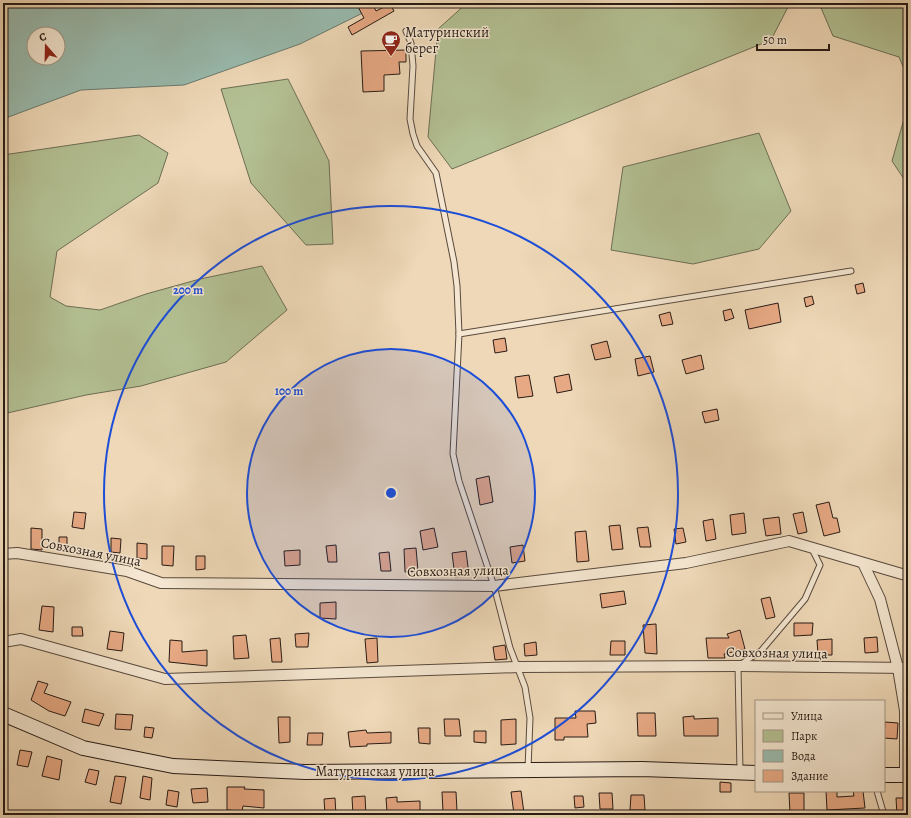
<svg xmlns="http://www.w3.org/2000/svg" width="911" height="818" font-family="Alegreya,serif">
	<rect width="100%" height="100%" fill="#eed8b7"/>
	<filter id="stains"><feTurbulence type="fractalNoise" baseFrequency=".005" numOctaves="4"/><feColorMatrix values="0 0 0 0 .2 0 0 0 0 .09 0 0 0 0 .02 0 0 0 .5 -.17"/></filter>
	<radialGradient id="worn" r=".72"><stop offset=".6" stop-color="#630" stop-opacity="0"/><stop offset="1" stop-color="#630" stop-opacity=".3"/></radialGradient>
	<g fill="#b3c093" stroke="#6d6e54">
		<polygon points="467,3 789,3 789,5 771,40 452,169 428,137 438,29"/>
		<polygon points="819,3 908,3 908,78 899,57 833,36"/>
		<polygon points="288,79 329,161 333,244 306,245 251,183 221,89"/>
		<polygon points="908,105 908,185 892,161"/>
		<polygon points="759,133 791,211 759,249 693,264 611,250 623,167"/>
		<polygon points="139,135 168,153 158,183 57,251 50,297 66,306 100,310 146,294 200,279 262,266 287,310 226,362 141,386 86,395 3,414 3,155"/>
	</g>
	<path fill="#99baad" stroke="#6b7a70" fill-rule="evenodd" d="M3,3H383L300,44L184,85L81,90L3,119ZM34,34H58V58H34Z"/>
	<g fill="#e7a984" stroke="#271b15">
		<polygon points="356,3 372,3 376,11 390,4 394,11 352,35 348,27 364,18"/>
		<polygon points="406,50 406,62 399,62 400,74 384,75 384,91 363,92 361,51"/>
		<polygon points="863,283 865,292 857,294 855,285"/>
		<polygon points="812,296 814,304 806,307 804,298"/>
		<polygon points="778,303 781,322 749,329 745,310"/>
		<polygon points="731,309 734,318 725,321 723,311"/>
		<polygon points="670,312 673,324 662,326 659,315"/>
		<polygon points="505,338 507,351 495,353 493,340"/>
		<polygon points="607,341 611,357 595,360 591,345"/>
		<polygon points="701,355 704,369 686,374 682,360"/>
		<polygon points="650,356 654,372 638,376 635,359"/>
		<polygon points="569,374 572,390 557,393 554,377"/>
		<polygon points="529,375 533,396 518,398 515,377"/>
		<polygon points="717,409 719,420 705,423 702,412"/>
		<polygon points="489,476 493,502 480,505 476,479"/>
		<polygon points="829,502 833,518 837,518 840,532 824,536 816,505"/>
		<polygon points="74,512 86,513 84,529 72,527"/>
		<polygon points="803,512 807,532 798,534 793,514"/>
		<polygon points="744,513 746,533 732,535 730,515"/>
		<polygon points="779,517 781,534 766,536 763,519"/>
		<polygon points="713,519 716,539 706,541 703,521"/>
		<polygon points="620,525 623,549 612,550 609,526"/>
		<polygon points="648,527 651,547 640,547 637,528"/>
		<polygon points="31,528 42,529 42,550 31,549"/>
		<polygon points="434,528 438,547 423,550 420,531"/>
		<polygon points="683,528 686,542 676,544 674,529"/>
		<polygon points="586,531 589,561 577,562 575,532"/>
		<polygon points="59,537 67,537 67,550 59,549"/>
		<polygon points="111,538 121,539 120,553 111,552"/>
		<polygon points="137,543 147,544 147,559 137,558"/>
		<polygon points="336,545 337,562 328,562 326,546"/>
		<polygon points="523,545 525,561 512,563 510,547"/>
		<polygon points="162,546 174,546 173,566 162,565"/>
		<polygon points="416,548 418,571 405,572 404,549"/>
		<polygon points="300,550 300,565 285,566 284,551"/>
		<polygon points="466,551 469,575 455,577 452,553"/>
		<polygon points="389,552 391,571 381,571 379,553"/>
		<polygon points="196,556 205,556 205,569 196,570"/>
		<polygon points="624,591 626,604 602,608 600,594"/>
		<polygon points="770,597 775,617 766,619 761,599"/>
		<polygon points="336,602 336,619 320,618 320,603"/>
		<polygon points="42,606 54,607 53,632 39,630"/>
		<polygon points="794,623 813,623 812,635 794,636"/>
		<polygon points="656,624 657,654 645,653 643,625"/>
		<polygon points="72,627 82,627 83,636 72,636"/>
		<polygon points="740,630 745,649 724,654 725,658 708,658 706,638 729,638 727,634"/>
		<polygon points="110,631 124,633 122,651 107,649"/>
		<polygon points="309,633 308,647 296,647 295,634"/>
		<polygon points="246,635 249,658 234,659 233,636"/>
		<polygon points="877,637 878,652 865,653 864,638"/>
		<polygon points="280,638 282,662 272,662 270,639"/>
		<polygon points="377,638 378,662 367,663 365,639"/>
		<polygon points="832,639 832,655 818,655 817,640"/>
		<polygon points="170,640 182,641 182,652 207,650 207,666 169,662"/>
		<polygon points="611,641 625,641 625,655 610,655"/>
		<polygon points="536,642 537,655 525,656 524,644"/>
		<polygon points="505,645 507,659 495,660 493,647"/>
		<polygon points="38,681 48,684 44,693 71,702 65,716 49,711 31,700"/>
		<polygon points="85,709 104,714 99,726 82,722"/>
		<polygon points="575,711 595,711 596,723 587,724 588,737 564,737 564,740 555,740 555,718 576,718"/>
		<polygon points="637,713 655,713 656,736 638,736"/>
		<polygon points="116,714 133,715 131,730 115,729"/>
		<polygon points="694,716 694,719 718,718 718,736 684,736 683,717"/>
		<polygon points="278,717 290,717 290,742 279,743"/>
		<polygon points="444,719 459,719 461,736 445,736"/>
		<polygon points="516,719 516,744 501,745 501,720"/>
		<polygon points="885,722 898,723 897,739 884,738"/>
		<polygon points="145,727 154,728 152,738 144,737"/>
		<polygon points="418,728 430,728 430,744 419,743"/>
		<polygon points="366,730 367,733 391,732 391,743 367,744 367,746 350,747 348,732"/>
		<polygon points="474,731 486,731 486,743 474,742"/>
		<polygon points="308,733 323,733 322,745 307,745"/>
		<polygon points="20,750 32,752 28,767 17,765"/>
		<polygon points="47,756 62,760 59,780 42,776"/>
		<polygon points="89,769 99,771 96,785 85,782"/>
		<polygon points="115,776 126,777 121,804 110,802"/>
		<polygon points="143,776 152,778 150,800 140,798"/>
		<polygon points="720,782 731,783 731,792 720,792"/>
		<polygon points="227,787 245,787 244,789 264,790 264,808 243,806 242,811 227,810"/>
		<polygon points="207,788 208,802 193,803 191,789"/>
		<polygon points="168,790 179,792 177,807 166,805"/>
		<polygon points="521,791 524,813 514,814 511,792"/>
		<polygon points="826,791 837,791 837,797 854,796 853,791 863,791 865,808 827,810"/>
		<polygon points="442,792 456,792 457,811 443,812"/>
		<polygon points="599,793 612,793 613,809 600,809"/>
		<polygon points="789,793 804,793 804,813 790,813"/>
		<polygon points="631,795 644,795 645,810 630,810"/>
		<polygon points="365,796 366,815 353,815 352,797"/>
		<polygon points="574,796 583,796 584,807 575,808"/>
		<polygon points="397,797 397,802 420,801 420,812 387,812 386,798"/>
		<polygon points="335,798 336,815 325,815 324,799"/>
		<polygon points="896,798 908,798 908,815 897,815"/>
	</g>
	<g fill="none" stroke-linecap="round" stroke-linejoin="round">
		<defs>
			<g id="lane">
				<polyline points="406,31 411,43 413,66 410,119 413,134 417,146 436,173 454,262 457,286 459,334 453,454 459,481 494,586 510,648 525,687 530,718 528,769"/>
				<polyline points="459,334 851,271"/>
				<polyline points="740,772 738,666 761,651 805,599 820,565 812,549"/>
				<polyline points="877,791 884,815"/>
			</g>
			<g id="street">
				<polyline points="3,554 17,553 127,571 161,583 494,586 686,563 789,541 902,574 908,575"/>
				<polyline points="863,563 880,599 898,668 905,711 905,775"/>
				<polyline points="3,642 21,639 165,679 519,667 738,666 908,668"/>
			</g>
			<g id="secondary">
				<polyline points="3,714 83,748 173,766 305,772 642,769 756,773"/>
				<polyline points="884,775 908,775"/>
			</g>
		</defs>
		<use href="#lane" stroke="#594a3e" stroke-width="7"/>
		<use href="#street" stroke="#594a3e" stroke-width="12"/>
		<use href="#secondary" stroke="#271b15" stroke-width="16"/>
		<use href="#lane" stroke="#f4e6d0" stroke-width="5"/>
		<use href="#street" stroke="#f4e6d0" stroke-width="10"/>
		<use href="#secondary" stroke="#f4e6d0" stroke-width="14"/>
	</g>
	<circle cx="391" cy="493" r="144" fill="#1d4ed8" fill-opacity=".12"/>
	<g fill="none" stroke="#1d4ed8" stroke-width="2">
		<circle cx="391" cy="493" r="144"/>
		<circle cx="391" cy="493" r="287"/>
	</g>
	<defs>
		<symbol id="cafe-pin" viewBox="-11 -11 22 30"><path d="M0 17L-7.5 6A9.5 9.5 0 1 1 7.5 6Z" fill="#8f2418" stroke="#f4e6d0"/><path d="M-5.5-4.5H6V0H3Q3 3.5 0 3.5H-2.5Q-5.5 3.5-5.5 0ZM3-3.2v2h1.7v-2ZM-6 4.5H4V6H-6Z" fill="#fff"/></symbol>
	</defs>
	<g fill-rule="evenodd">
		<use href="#cafe-pin" x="380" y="29" width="22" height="30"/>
	</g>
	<g text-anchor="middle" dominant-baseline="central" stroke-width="3" stroke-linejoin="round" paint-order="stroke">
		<g font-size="14" fill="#271b15" stroke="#f4e6d0" text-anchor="start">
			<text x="405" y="32">Матуринский<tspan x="405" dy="16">берег</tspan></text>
		</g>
		<g font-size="14" fill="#271b15" stroke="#f4e6d0">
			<text transform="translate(91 552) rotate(11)">Совхозная улица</text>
			<text transform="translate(458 571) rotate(-1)">Совхозная улица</text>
			<text transform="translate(777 653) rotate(1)">Совхозная улица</text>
			<text x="375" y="771">Матуринская улица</text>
		</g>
	</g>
	<circle cx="391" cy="493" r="6" fill="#1d4ed8" stroke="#f4e6d0" stroke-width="2"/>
	<g font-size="12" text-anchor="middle" font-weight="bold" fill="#1d4ed8" stroke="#f4e6d0" stroke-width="3" stroke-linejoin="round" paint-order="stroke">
		<text x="188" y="294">200 m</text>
		<text x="289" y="395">100 m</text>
	</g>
	<rect width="911" height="818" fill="none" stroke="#eed8b7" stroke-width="16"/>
	<rect x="4" y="4" width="903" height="810" fill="none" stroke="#271b15" stroke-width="2"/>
	<rect x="8" y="8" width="895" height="802" fill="none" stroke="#271b15"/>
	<rect x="755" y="700" width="130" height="92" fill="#f4e6d0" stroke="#a29585"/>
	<rect x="763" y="713" width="20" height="6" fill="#f4e6d0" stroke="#a29585"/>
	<text x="791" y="720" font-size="12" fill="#271b15">Улица</text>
	<rect x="763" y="730" width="20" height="12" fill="#b3c093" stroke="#a29585"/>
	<text x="791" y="740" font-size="12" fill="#271b15">Парк</text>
	<rect x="763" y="750" width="20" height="12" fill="#99baad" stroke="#a29585"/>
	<text x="791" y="760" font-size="12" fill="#271b15">Вода</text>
	<rect x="763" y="770" width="20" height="12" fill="#e7a984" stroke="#a29585"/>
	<text x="791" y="780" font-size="12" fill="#271b15">Здание</text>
	<g transform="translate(46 46) rotate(340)"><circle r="19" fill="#f4e6d0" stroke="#a29585"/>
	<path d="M0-3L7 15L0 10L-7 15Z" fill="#8f2418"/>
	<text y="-6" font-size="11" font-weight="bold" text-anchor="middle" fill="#271b15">С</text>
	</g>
	<path d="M757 44v6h72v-6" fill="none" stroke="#271b15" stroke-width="2"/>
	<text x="763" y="44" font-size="12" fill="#271b15" stroke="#f4e6d0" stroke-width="3" paint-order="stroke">50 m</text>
	<rect width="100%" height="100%" filter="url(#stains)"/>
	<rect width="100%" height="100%" fill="url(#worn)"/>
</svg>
